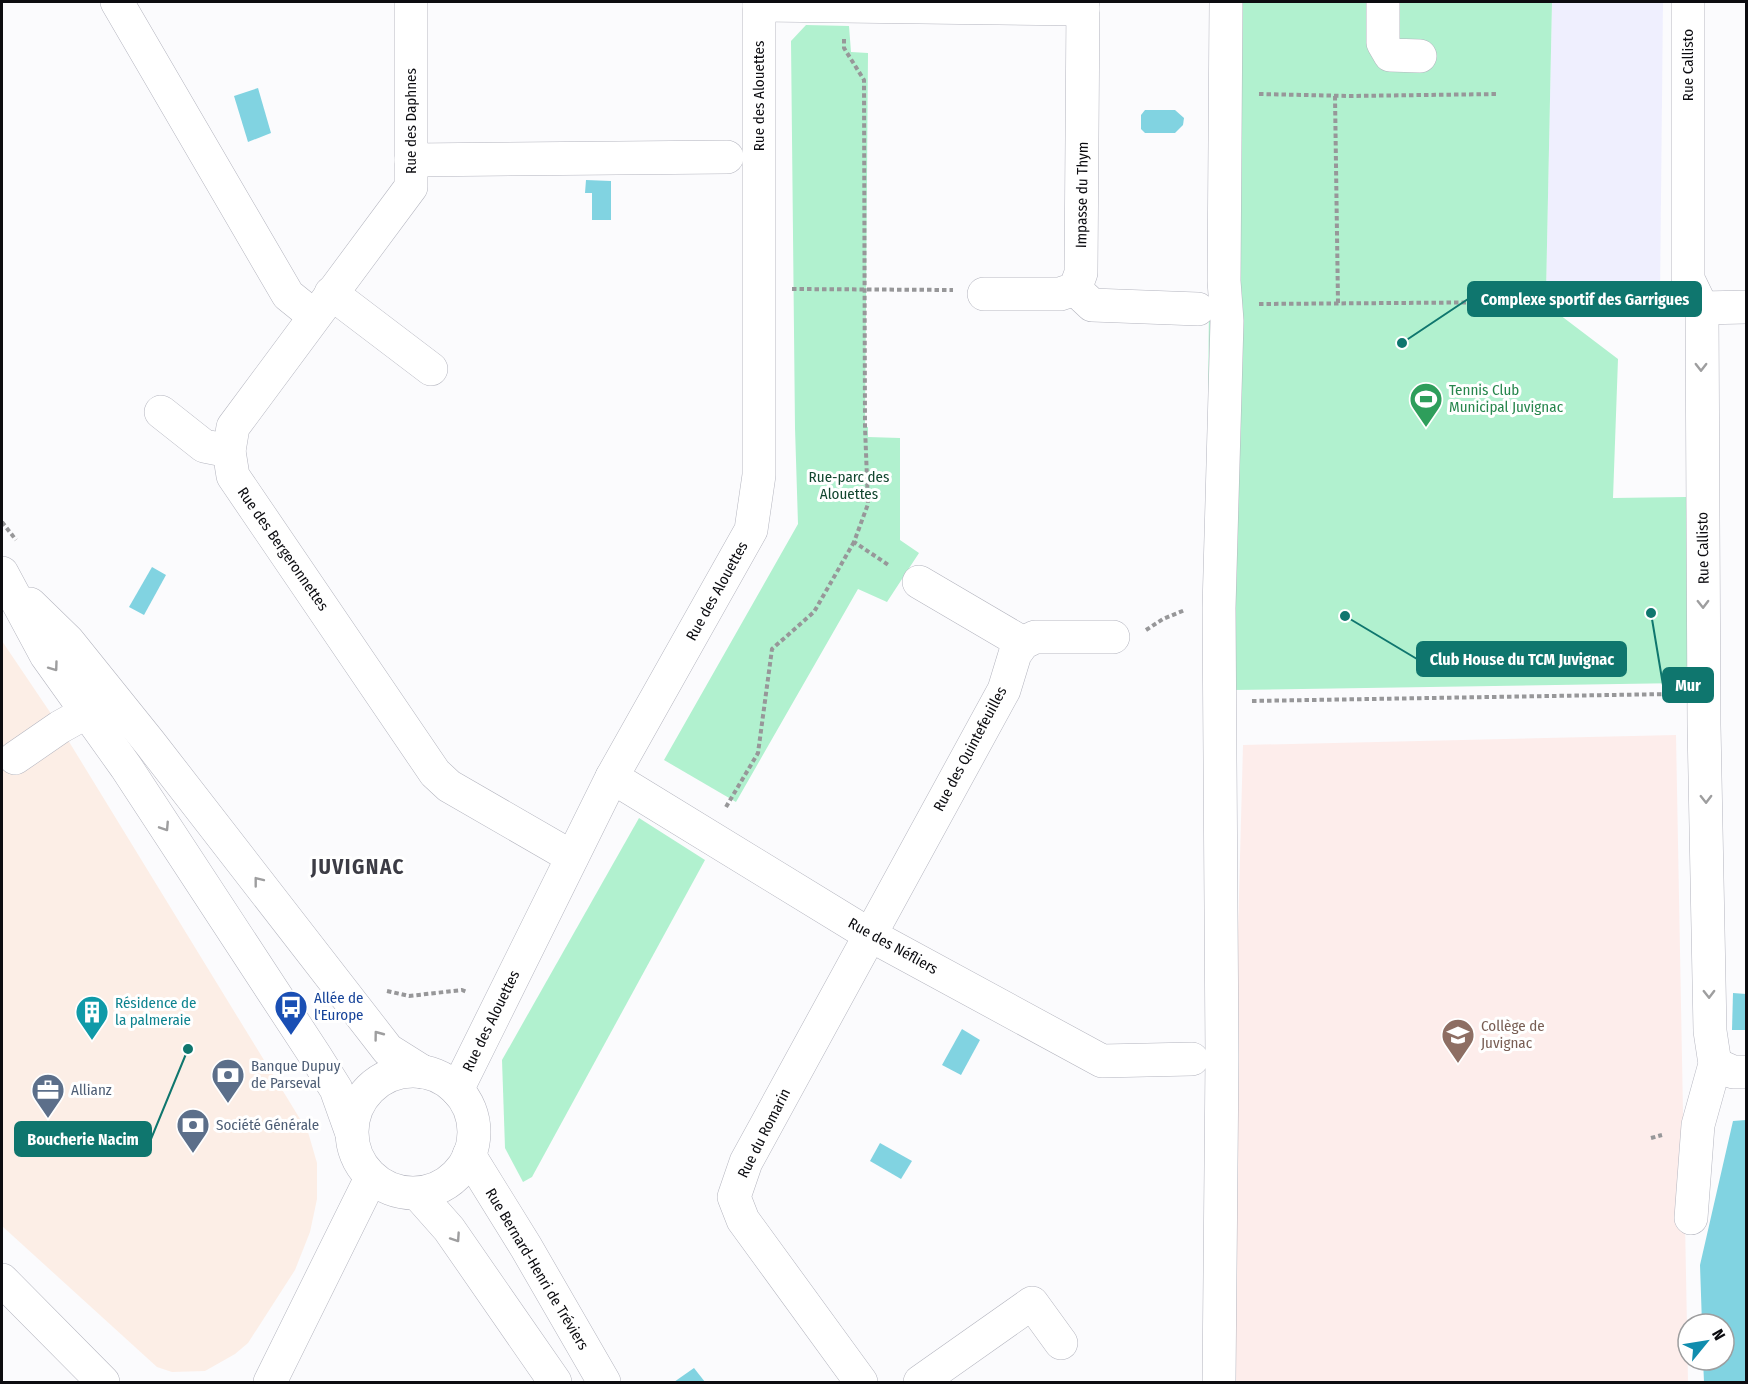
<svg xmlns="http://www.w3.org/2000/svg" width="1748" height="1384" font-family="'Fira Sans Condensed',sans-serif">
	<rect width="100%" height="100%" fill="#fbfbfd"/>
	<polygon fill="#fceee6" points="2,641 60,727 308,1132 317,1163 317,1199 310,1232 295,1270 248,1343 235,1354 205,1371 172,1372 157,1367 2,1226"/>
	<polygon fill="#efeffe" points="1552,2 1663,2 1660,295 1546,294"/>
	<polygon fill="#fdedeb" points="1676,735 1688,1382 1226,1382 1243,745"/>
	<g fill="#b1f1cf">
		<polygon points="1212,2 1552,2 1546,294 1560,315 1618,359 1613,498 1686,497 1690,652 1683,683 1232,690 1208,406"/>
		<polygon points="806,25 849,26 851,52 868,53 865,427 868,427 868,437 900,438 900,540 919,553 887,602 858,589 736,802 664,760 798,524 795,428 791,41"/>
		<polygon points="639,818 705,860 532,1177 523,1182 505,1148 502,1060"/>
	</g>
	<g fill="#81d3e1">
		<polygon points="258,88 271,133 248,142 234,96"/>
		<polygon points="1145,110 1175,110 1184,118 1183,125 1175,133 1145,133 1141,129 1141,115"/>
		<polygon points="586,180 611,181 611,220 592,220 592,193 585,193"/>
		<polygon points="152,567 166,575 144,615 129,607"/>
		<polygon points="1733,993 1746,994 1746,1030 1732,1030"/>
		<polygon points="962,1029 980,1040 961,1075 942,1065"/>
		<polygon points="1746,1120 1746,1382 1704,1382 1703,1360 1724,1360 1724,1324 1702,1324 1700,1265 1733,1121"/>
		<polygon points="880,1143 912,1161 901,1179 870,1161"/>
		<polygon points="694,1368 705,1382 674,1382"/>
	</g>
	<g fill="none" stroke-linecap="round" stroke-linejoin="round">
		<defs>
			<g id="minor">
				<polyline points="117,2 288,295 314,316"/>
				<polyline points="411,2 411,187 233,427 229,451 233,476 435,773 449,786 572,857"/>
				<polyline points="1383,2 1383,43 1390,55 1420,56"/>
				<polyline points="1688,2 1688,279 1702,308 1704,725 1710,1031 1715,1064 1698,1125 1691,1218"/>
				<polyline points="759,5 1083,9"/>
				<polyline points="411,160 727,157"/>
				<polyline points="1075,289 1092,305 1198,309"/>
				<polyline points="331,293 431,369"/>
				<polyline points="984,294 1060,294 1075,289 1081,273 1083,2"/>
				<polyline points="1702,308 1746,307"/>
				<polyline points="161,412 204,446 229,451"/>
				<polyline points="2,573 46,655 126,767 316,1057 336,1089 351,1131"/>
				<polyline points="919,582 1023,643"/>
				<polyline points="30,604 68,641 150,743 388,1050 423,1072"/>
				<polyline points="15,758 60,727 87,712 110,712"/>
				<polyline points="612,777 870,935 1102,1061 1192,1059"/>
				<polyline points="1715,1064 1733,1072 1746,1072"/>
				<polyline points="457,1090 612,777 751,530 759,475 759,2"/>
				<polyline points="861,1382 743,1220 734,1197 746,1162 1004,690 1015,654 1023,643 1035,637 1113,637"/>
				<polyline points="920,1382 1032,1303 1061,1343"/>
				<polyline points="1219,1382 1222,1058 1219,608 1227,321 1224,281 1226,2"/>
			</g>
			<g id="major">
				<circle cx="413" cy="1132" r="61"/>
				<polyline points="469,1155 526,1247 604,1382"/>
				<polyline points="418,1194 449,1229 555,1382"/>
				<polyline points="2,1280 103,1382"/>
				<polyline points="270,1382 371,1178"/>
			</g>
		</defs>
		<use href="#minor" stroke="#b4b5bf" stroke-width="34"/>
		<use href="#major" stroke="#b4b5bf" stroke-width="34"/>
		<g stroke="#979799" stroke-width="4" stroke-dasharray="4.5 3" stroke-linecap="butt">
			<polyline points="844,39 844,48 864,80 865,427 868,504 854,542 890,566"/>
			<polyline points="1259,94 1351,96 1498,94"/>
			<polyline points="1335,96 1338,303"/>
			<polyline points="792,289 953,290"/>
			<polyline points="1259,304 1528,302 1538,305 1617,309 1665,308"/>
			<polyline points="2,522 16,540"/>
			<polyline points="1146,630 1163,619 1185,610"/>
			<polyline points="1252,701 1670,694"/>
			<polyline points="726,807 758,753 772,649 814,612 854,542"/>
			<polyline points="387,991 409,996 462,990 467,992"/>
			<polyline points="1651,1138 1662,1135"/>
		</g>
		<use href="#minor" stroke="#fff" stroke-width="33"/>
		<use href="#major" stroke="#fff" stroke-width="33"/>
	</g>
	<defs><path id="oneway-chevron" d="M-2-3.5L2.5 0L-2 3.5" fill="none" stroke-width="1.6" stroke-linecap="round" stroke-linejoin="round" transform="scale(1.5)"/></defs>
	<g stroke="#9e9e9f">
		<use href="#oneway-chevron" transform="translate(1701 367) rotate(90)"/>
		<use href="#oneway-chevron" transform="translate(1703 604) rotate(89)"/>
		<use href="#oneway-chevron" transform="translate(54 667) rotate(54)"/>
		<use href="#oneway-chevron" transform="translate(1706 799) rotate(89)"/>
		<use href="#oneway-chevron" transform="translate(165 827) rotate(57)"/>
		<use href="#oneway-chevron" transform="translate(258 881) rotate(-128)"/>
		<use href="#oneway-chevron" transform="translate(1709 994) rotate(89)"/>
		<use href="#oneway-chevron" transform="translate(378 1035) rotate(-127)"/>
		<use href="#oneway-chevron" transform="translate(456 1238) rotate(56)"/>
	</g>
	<defs>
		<symbol id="stadium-pin" viewBox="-11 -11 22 30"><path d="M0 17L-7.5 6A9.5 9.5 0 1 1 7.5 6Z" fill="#2e9e5b" stroke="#fff"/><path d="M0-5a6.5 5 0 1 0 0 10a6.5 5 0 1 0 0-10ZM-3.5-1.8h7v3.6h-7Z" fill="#fff"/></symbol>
		<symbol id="bus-pin" viewBox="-11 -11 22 30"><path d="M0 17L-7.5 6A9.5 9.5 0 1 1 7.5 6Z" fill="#1a4fb4" stroke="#fff"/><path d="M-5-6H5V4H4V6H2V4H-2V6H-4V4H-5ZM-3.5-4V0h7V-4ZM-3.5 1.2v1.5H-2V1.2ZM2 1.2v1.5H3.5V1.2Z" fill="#fff"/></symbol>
		<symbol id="building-pin" viewBox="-11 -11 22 30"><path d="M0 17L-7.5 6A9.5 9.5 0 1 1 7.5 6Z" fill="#0f9aa8" stroke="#fff"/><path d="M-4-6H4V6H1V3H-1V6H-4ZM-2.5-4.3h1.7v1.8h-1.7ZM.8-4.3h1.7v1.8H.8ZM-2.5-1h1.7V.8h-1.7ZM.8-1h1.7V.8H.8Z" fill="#fff"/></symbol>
		<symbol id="school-pin" viewBox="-11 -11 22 30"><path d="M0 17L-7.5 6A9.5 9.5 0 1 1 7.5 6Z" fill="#8d6e63" stroke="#fff"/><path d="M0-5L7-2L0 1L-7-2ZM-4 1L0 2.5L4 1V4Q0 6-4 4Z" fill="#fff"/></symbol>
		<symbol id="bank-pin" viewBox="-11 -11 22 30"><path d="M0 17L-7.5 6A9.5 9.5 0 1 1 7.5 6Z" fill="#5c6f8a" stroke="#fff"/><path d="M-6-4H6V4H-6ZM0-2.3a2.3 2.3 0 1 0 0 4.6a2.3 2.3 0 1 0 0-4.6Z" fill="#fff"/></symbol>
		<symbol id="office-pin" viewBox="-11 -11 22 30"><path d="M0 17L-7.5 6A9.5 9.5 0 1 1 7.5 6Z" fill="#5c6f8a" stroke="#fff"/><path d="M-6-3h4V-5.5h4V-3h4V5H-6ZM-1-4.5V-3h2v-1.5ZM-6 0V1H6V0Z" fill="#fff"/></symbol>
	</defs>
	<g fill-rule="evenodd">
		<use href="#stadium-pin" x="1407" y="380" width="38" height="52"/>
		<use href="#bus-pin" x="272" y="988" width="38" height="52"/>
		<use href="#building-pin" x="73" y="993" width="38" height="52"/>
		<use href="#school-pin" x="1439" y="1016" width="38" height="52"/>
		<use href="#bank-pin" x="209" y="1056" width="38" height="52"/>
		<use href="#office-pin" x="29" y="1071" width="38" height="52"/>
		<use href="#bank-pin" x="174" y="1106" width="38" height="52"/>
	</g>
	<g text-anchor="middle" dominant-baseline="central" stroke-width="6" stroke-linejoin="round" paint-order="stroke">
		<g font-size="15" fill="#0c0c10" stroke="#fff">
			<text transform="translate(1688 65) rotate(-90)">Rue Callisto</text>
			<text transform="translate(759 96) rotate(-90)">Rue des Alouettes</text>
			<text transform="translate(411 121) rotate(-90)">Rue des Daphnes</text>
			<text transform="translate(1082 195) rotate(-89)">Impasse du Thym</text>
			<text transform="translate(1703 548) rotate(-91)">Rue Callisto</text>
			<text transform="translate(283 549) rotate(55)">Rue des Bergeronnettes</text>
			<text transform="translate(717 591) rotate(-61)">Rue des Alouettes</text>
			<text transform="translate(970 749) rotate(-62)">Rue des Quintefeuilles</text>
			<text transform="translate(893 946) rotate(29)">Rue des Néfliers</text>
			<text transform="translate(491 1021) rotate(-64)">Rue des Alouettes</text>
			<text transform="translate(764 1133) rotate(-63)">Rue du Romarin</text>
			<text transform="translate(537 1269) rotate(59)">Rue Bernard-Henri de Tréviers</text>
		</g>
		<g font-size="15" fill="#27864d" stroke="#fff" text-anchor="start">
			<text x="1449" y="390">Tennis Club<tspan x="1449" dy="17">Municipal Juvignac</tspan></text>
		</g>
		<g font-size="15" fill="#12462f" stroke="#fff">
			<text x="849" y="477">Rue-parc des<tspan x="849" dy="17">Alouettes</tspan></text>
		</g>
		<g font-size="15" fill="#164399" stroke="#fff" text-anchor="start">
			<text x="314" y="998">Allée de<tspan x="314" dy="17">l'Europe</tspan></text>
		</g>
		<g font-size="15" fill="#0d838f" stroke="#fff" text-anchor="start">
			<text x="115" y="1003">Résidence de<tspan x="115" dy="17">la palmeraie</tspan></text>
		</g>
		<g font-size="15" fill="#785e54" stroke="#fff" text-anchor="start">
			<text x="1481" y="1026">Collège de<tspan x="1481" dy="17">Juvignac</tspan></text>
		</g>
		<g font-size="15" fill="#4e5e75" stroke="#fff" text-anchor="start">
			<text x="251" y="1066">Banque Dupuy<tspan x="251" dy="17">de Parseval</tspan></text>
			<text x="71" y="1090">Allianz</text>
			<text x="216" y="1125">Société Générale</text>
		</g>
		<g font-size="21" font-weight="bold" letter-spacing="1.5" fill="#3c3c45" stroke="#fff">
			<text x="358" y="867">JUVIGNAC</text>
		</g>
	</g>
	<path fill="none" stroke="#0f766e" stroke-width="2" d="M1402 343L1468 299M1345 616L1417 659M1651 613L1663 685M188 1049L151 1139"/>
	<g fill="#0f766e" stroke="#fff" stroke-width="2">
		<circle cx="1402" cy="343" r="6"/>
		<circle cx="1345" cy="616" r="6"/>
		<circle cx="1651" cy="613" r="6"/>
		<circle cx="188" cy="1049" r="6"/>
	</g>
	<g fill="#0f766e" stroke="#0f766e" stroke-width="2">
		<rect x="1468" y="282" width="233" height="34" rx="6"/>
		<rect x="1417" y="642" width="209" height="34" rx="6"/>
		<rect x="1663" y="668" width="50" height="34" rx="6"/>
		<rect x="15" y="1122" width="136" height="34" rx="6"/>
	</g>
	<g font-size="16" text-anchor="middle" font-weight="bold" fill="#fff">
		<text x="1585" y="305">Complexe sportif des Garrigues</text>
		<text x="1522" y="665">Club House du TCM Juvignac</text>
		<text x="1688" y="691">Mur</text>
		<text x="83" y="1145">Boucherie Nacim</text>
	</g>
	<rect width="1748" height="1384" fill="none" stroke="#0c0c10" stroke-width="6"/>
	<g transform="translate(1706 1342) rotate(60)"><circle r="28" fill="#ffffff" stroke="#9e9e9f" stroke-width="1.5"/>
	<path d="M0-4.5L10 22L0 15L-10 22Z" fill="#108dae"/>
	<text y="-9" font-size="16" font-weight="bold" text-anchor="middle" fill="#0c0c10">N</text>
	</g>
</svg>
